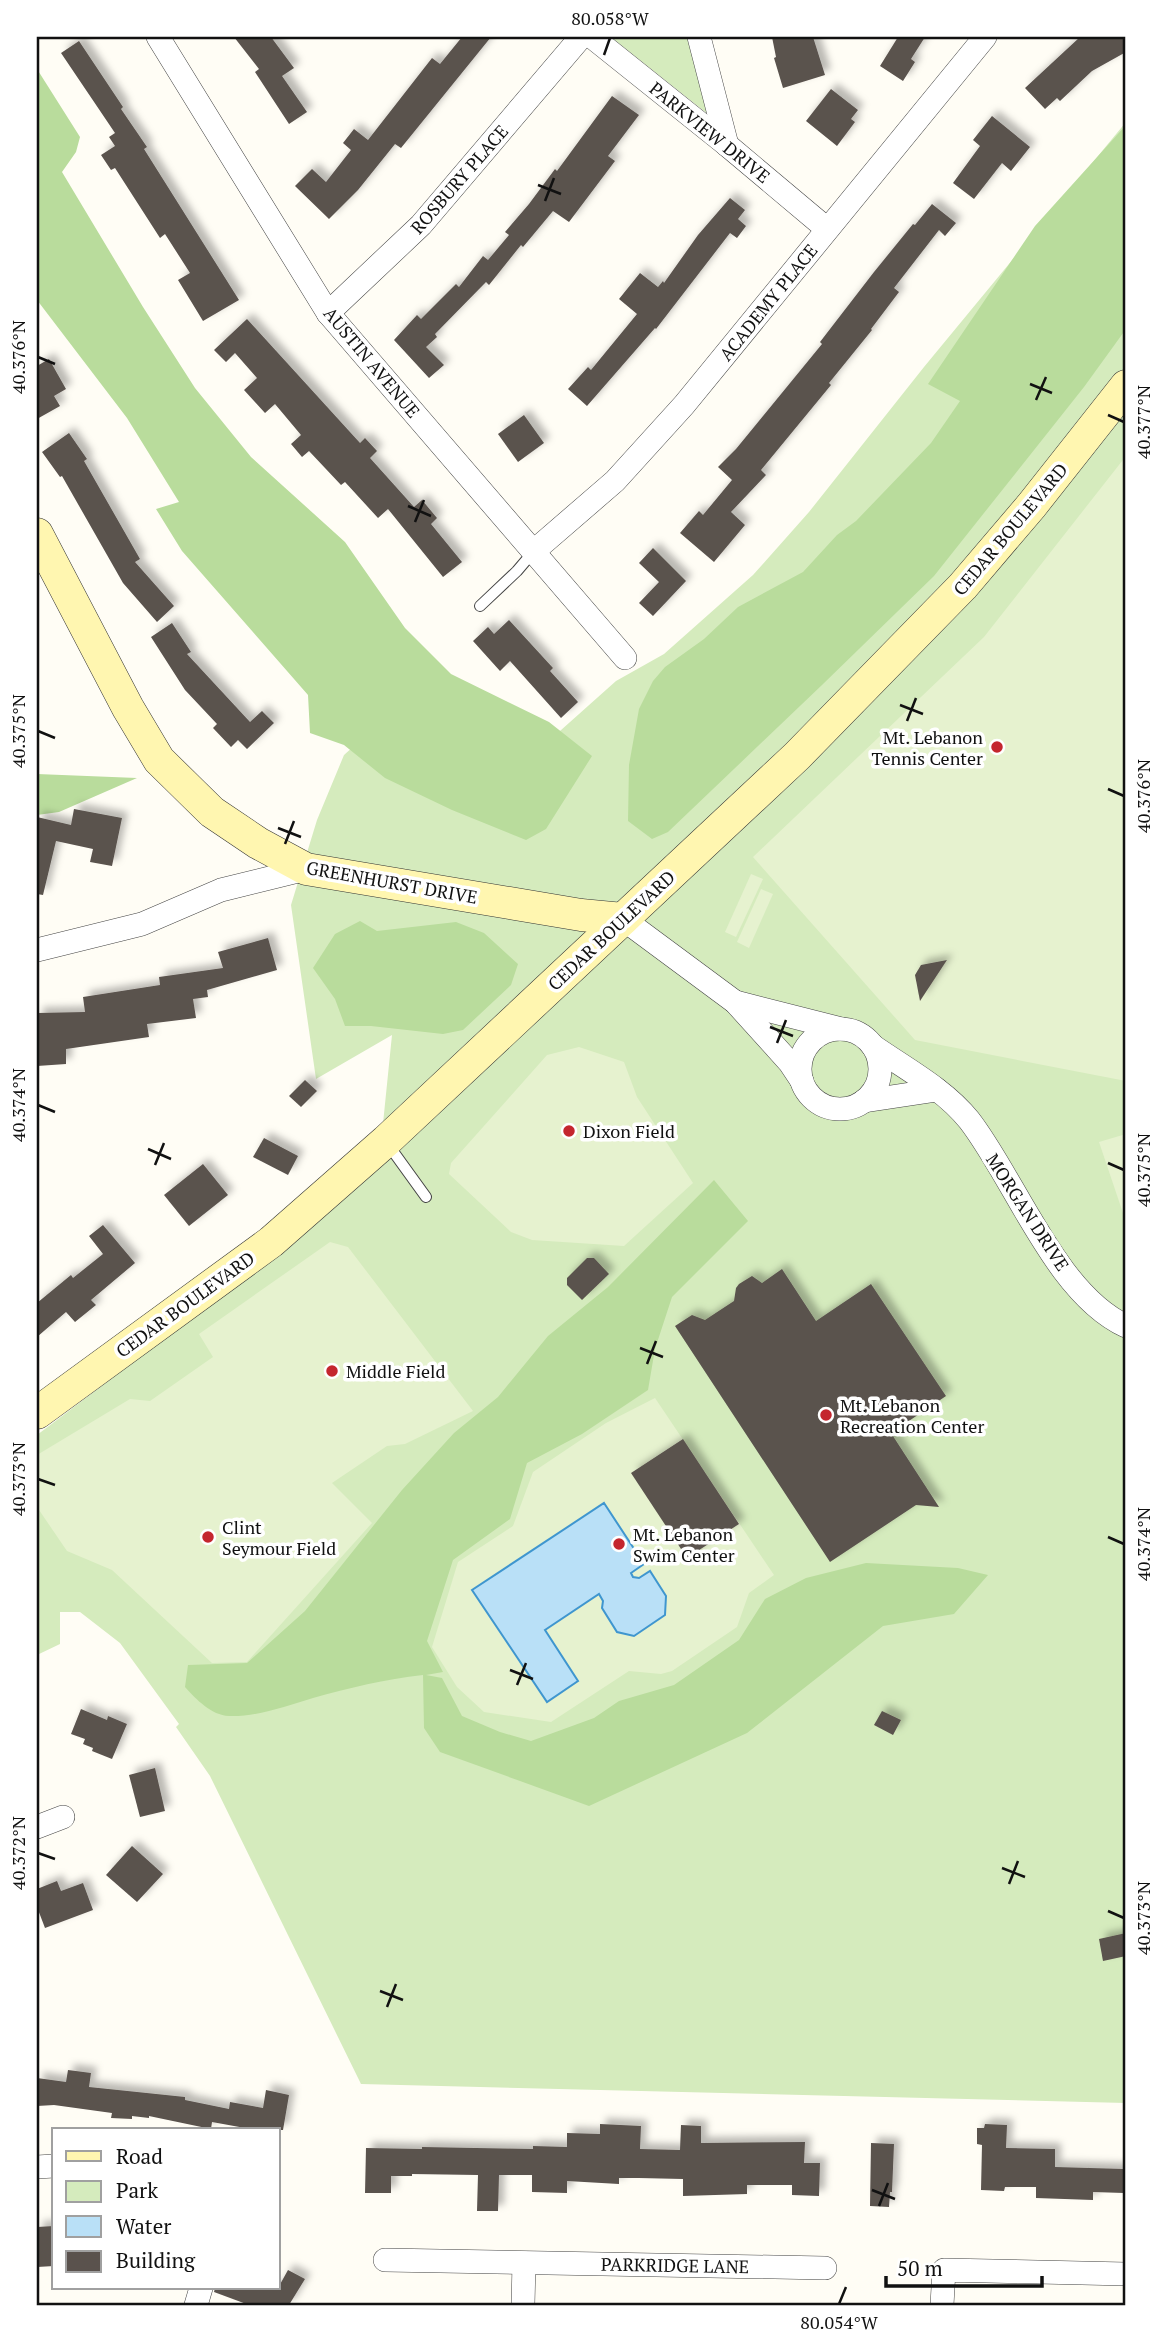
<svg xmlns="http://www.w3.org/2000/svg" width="1163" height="2342" font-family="'PT Serif',serif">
	<defs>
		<filter id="shadow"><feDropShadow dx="6" dy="-6" stdDeviation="3.5" flood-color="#0004"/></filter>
	</defs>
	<rect width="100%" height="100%" fill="#fffdf5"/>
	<g fill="#d5ebbd">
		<polygon points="612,37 688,37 709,115 612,38"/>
		<polygon points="1126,122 1126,2103 361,2084 210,1776 176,1727 179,1724 120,1643 80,1612 60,1612 60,1644 37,1655 37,1435 280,1251 379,1163 392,1035 316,1079 291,905 317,820 344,755 426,681 514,772 616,681 664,654 753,575 809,512 924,367"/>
	</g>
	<g fill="#b9dc9c">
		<polygon points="37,69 80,137 76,152 62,172 143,307 195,388 251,457 345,542 405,628 451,674 549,722 592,756 546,829 526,840 452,810 385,778 344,745 310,733 308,695 182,551 156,509 179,502 127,418 37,300"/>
		<polygon points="1126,125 1126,329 1084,387 934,576 822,685 668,832 652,839 628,821 629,765 639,709 653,681 665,667 704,639 738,607 803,572 837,535 856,521 931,443 960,401 928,384 1035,226"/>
		<polygon points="37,774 137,778 59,812 37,815"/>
		<polygon points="360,921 377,931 456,922 484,933 518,964 511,985 463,1030 443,1034 371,1026 345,1026 335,999 313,968 335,934"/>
		<path d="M714,1180L748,1221L672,1297L655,1349L648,1390L582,1434L527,1463L510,1519L453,1560L427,1641L443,1672L426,1675L442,1678L462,1716L500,1732L531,1741L594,1718L619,1701L674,1685L739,1640L765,1599L806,1578L866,1563L958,1568L988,1575L954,1614L883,1626L747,1733L589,1806L440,1752L424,1728L423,1675C385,1679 349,1688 313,1698C286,1706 257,1717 229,1716C211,1715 197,1700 185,1687L188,1665L247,1663L305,1611L402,1490L454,1433L498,1397L548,1336L608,1287Z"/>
	</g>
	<g fill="#e6f2cf">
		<polygon points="1126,456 1126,1081 915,1040 753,857 984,637"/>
		<polygon points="751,874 763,879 736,937 725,932"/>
		<polygon points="761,889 773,894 749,948 737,942"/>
		<polygon points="579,1047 624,1062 637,1097 693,1183 624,1246 532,1240 511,1232 449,1174 451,1163 547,1055"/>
		<polygon points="1126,1134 1126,1222 1099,1142"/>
		<polygon points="330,1242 348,1247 473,1411 405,1444 387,1446 332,1483 372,1523 247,1662 212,1663 112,1570 67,1551 37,1507 37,1455 130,1399 150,1401 213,1357 199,1334"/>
		<polygon points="655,1398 774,1575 749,1593 737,1627 672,1671 661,1674 629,1671 551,1722 484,1712 457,1687 432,1647 458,1562 513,1526 533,1472 606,1423"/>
	</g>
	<polygon fill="#b9e0f7" stroke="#3f96cf" stroke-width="2" points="604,1503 644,1564 631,1573 633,1577 639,1578 650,1571 666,1596 665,1615 634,1636 617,1632 602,1608 603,1601 599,1594 545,1630 578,1681 547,1702 472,1590"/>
	<g fill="#5a524d" filter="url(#shadow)">
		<polygon points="234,37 271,37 294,68 282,76 307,112 289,124 255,72 259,69"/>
		<polygon points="462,37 491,37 401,148 395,144 358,190 329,219 295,186 312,169 326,182 351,150 343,143 354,129 368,140 432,58 440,64"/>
		<polygon points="772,37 813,37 825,75 783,88 774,58 776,57"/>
		<polygon points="898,37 925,37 911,59 915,62 903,81 880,66"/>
		<polygon points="1080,37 1126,37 1126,52 1092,71 1060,101 1057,98 1045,109 1025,88"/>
		<polygon points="79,41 123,107 121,109 147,147 144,149 239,300 203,321 178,280 190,273 165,234 160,238 115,168 111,170 101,155 115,146 109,137 115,133 61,53"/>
		<polygon points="831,89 858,110 851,119 855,122 837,146 806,121"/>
		<polygon points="612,96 639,115 608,156 615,161 569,222 553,211 523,247 521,245 489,285 486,282 435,334 437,337 426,347 444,365 429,378 394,340 417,315 421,319 456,284 459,287 483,256 488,260 509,235 505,232 529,204 555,169 557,171"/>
		<polygon points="992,116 1030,147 1011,171 1002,163 974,199 953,183 980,146 973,140"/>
		<polygon points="730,198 745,210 738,219 746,226 737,238 730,233 656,329 655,328 587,406 568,389 588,367 591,370 637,314 619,299 640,273 658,287 663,281 664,283 698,235"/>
		<polygon points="932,204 956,223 945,236 939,230 894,288 899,292 871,329 872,330 829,383 831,385 761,470 766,475 731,512 745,525 714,562 680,533 699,511 703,515 732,480 718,467 736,449 822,344 820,342 874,272 913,224 915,225"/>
		<polygon points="247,319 360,443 365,438 377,451 370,458 414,507 422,500 437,518 431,524 462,562 443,577 388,509 378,518 345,482 341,485 309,451 302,457 291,444 301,435 275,404 265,413 244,390 257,378 235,353 226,362 214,350"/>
		<polygon points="49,359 66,389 54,396 60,406 37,419 37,366"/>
		<polygon points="524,415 544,443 518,462 498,434"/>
		<polygon points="69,433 87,459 84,461 140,559 135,562 174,606 157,622 123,583 62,476 60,477 42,452"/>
		<polygon points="653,548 686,581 653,616 639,603 659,582 639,563"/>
		<polygon points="509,620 553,668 550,671 578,702 561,718 510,661 500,671 473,641 488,627 494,634"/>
		<polygon points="172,623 191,652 187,654 250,722 262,711 274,723 247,749 238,740 231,747 213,728 217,724 185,690 151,637"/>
		<polygon points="74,809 122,818 112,866 90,862 93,849 56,841 43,895 37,894 37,817 71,825"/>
		<polygon points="268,938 277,970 207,990 208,997 193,999 196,1018 147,1024 149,1037 66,1049 66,1064 37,1066 37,1013 85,1012 83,997 160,985 159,977 223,968 218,952"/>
		<polygon points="947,960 920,1001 915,975 921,965"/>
		<polygon points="305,1080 317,1091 301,1107 289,1096"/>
		<polygon points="264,1138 298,1156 288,1175 253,1157"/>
		<polygon points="203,1164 228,1195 189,1226 164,1195"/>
		<polygon points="103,1225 135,1263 91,1300 96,1305 75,1322 66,1312 37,1337 37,1303 71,1275 73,1278 103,1254 89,1236"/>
		<polygon points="587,1258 594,1258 609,1274 582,1300 567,1285 567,1278"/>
		<polygon points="782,1269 816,1321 871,1284 946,1396 891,1433 939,1507 916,1505 830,1562 675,1326 692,1315 705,1320 734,1301 736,1288 739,1284 752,1276 762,1283"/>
		<polygon points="683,1439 739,1524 687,1558 631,1473"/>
		<polygon points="81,1709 107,1720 108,1716 127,1724 112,1759 92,1751 93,1748 83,1744 85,1739 71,1734"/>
		<polygon points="882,1711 901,1720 893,1735 874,1725"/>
		<polygon points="155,1768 165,1811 140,1817 129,1775"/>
		<polygon points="132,1846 163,1874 137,1902 106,1875"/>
		<polygon points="57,1881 61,1891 83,1883 93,1910 45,1928 37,1907 37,1889"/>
		<polygon points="1126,1933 1126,1956 1103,1961 1099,1939"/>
		<polygon points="68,2070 91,2073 89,2087 185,2097 185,2100 229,2109 230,2102 263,2108 266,2090 289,2095 283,2130 256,2130 212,2122 211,2129 149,2116 149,2118 132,2116 132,2119 111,2118 112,2113 54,2105 37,2106 37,2078 66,2082"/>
		<polygon points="600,2124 641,2126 640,2149 680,2150 681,2125 701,2126 701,2143 805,2142 804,2163 820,2163 819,2196 792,2195 792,2185 747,2185 747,2194 683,2196 683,2179 639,2178 619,2178 619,2184 567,2181 567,2193 532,2192 532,2175 499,2175 498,2211 477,2211 478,2175 412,2174 412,2176 391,2176 391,2193 365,2193 366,2148 422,2149 422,2147 533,2149 533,2146 567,2147 567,2133 600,2134"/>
		<polygon points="985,2124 1007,2125 1006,2148 1055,2149 1055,2167 1124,2169 1124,2193 1093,2192 1093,2200 1036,2198 1036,2187 1005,2187 1004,2191 981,2190 982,2145 977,2144 977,2128 984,2128"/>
		<polygon points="871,2143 894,2144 892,2192 890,2192 889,2207 870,2206"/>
		<polygon points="54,2226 54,2266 37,2267 37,2227"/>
		<polygon points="288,2270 305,2279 289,2305 249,2305 214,2292 215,2288 278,2288"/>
	</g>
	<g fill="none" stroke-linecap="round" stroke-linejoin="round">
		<defs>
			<g id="lane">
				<polyline points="480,606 517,571 534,551"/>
				<polyline points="387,1143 426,1197"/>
			</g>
			<g id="street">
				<polyline points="158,37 328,313 625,658"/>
				<polyline points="592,37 727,145 827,229"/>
				<polyline points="699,37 727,145"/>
				<polyline points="328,313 421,225 581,37"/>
				<polyline points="534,551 615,481 684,405 985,37"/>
				<polyline points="623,919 735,1002 790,1063 802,1081"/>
				<polyline points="37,950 142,924 221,890 306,869"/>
				<polyline points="735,1002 841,1029"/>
				<circle cx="840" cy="1069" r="40"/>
				<path d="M873,1046C906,1069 944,1089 969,1120C1015,1179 1056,1294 1126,1326"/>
				<polyline points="864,1101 937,1090"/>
				<polyline points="37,1827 63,1817"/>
				<polyline points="37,2167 54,2166"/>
				<polyline points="385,2260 825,2268"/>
				<polyline points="196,2305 201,2288"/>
				<polyline points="523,2305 524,2263"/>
				<polyline points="942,2305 944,2270 1126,2274"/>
			</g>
			<g id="secondary">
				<polyline points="37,534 128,708 159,760 212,812 258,843 306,869 581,915 623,919"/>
				<polyline points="37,1413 271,1242 386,1141 797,756 963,586 1032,505 1126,386"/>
			</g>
		</defs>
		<use href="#lane" stroke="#444" stroke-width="12"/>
		<use href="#street" stroke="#444" stroke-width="24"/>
		<use href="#secondary" stroke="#333" stroke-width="33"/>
		<use href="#lane" stroke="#fff" stroke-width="10"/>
		<use href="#street" stroke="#fff" stroke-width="23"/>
		<use href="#secondary" stroke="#fff6b0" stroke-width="32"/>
	</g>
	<path fill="none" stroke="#111" stroke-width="2.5" d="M604,55L610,38M538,185L561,194M545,201L554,178M38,357L55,364M1030,384L1052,393M1036,400L1046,377M1108,415L1124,422M408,506L431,516M415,522L424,500M900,705L923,714M907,721L916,698M38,731L55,738M1108,789L1124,796M278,828L301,837M285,844L294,821M770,1027L793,1036M777,1043L786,1020M38,1105L55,1112M148,1149L171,1159M1108,1163L1124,1170M155,1165L164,1143M640,1348L663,1357M647,1364L656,1341M38,1479L55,1485M1108,1537L1124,1544M510,1670L533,1679M517,1685L526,1663M38,1853L55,1859M1002,1868L1025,1877M1009,1884L1018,1861M1108,1911L1124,1918M380,1991L403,2000M387,2007L396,1984M872,2190L895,2199M879,2206L888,2183M839,2304L846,2287"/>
	<g fill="#c4262e" stroke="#fff" stroke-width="2.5">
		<circle cx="997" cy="747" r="7"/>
		<circle cx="569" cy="1131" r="7"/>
		<circle cx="332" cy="1371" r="7"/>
		<circle cx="826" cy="1415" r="7"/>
		<circle cx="208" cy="1537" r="7"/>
		<circle cx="619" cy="1544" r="7"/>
	</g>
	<g text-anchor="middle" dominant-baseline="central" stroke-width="7" stroke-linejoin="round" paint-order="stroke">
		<g font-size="18" fill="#111" stroke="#fff">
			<text transform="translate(710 132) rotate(39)">PARKVIEW DRIVE</text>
			<text transform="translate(459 179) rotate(-49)">ROSBURY PLACE</text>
			<text transform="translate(768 302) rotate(-51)">ACADEMY PLACE</text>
			<text transform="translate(372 362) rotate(50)">AUSTIN AVENUE</text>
			<text transform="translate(1010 529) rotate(-50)">CEDAR BOULEVARD</text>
			<text transform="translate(392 882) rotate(10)">GREENHURST DRIVE</text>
			<text transform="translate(611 930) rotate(-43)">CEDAR BOULEVARD</text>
			<text transform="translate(1028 1212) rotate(57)">MORGAN DRIVE</text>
			<text transform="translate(185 1304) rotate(-36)">CEDAR BOULEVARD</text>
			<text transform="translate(675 2265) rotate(1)">PARKRIDGE LANE</text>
		</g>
		<g font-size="18" fill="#111" stroke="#fff" text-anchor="start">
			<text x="983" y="737" text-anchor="end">Mt. Lebanon<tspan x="983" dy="21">Tennis Center</tspan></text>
			<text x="583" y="1131">Dixon Field</text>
			<text x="346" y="1371">Middle Field</text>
			<text x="840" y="1405">Mt. Lebanon<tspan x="840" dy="21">Recreation Center</tspan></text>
			<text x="222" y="1527">Clint<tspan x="222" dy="21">Seymour Field</tspan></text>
			<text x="633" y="1534">Mt. Lebanon<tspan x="633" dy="21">Swim Center</tspan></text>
		</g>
	</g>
	<rect width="1163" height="2342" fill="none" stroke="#ffffff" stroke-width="77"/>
	<rect x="52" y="2128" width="228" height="161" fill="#ffffff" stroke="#a0a0a0" stroke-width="2"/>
	<rect x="66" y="2151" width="35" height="10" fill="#fff6b0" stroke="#a0a0a0" stroke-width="2"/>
	<text x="116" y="2164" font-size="21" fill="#111111">Road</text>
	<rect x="66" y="2181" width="35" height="21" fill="#d5ebbd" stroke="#a0a0a0" stroke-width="2"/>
	<text x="116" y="2198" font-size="21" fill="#111111">Park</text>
	<rect x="66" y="2216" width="35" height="21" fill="#b9e0f7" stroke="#a0a0a0" stroke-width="2"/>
	<text x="116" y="2234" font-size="21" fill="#111111">Water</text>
	<rect x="66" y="2251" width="35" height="21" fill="#5a524d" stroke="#a0a0a0" stroke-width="2"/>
	<text x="116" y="2268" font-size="21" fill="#111111">Building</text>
	<path d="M886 2276v10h156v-10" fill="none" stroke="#111111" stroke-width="3.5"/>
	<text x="897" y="2276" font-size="21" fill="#111111" stroke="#ffffff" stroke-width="5" paint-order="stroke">50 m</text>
	<rect x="38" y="38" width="1086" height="2266" fill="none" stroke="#111" stroke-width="2.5"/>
	<g font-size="18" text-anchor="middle" fill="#111">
		<text x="610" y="25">80.058°W</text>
		<text transform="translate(19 357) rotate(-90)" y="6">40.376°N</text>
		<text transform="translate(1144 422) rotate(-90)" y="6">40.377°N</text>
		<text transform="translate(19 731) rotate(-90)" y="6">40.375°N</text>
		<text transform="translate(1144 796) rotate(-90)" y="6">40.376°N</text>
		<text transform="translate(19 1105) rotate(-90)" y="6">40.374°N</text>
		<text transform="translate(1144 1170) rotate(-90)" y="6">40.375°N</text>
		<text transform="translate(19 1479) rotate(-90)" y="6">40.373°N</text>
		<text transform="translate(1144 1544) rotate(-90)" y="6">40.374°N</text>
		<text transform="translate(19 1853) rotate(-90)" y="6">40.372°N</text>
		<text transform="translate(1144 1918) rotate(-90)" y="6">40.373°N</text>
		<text x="839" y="2329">80.054°W</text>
	</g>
</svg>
